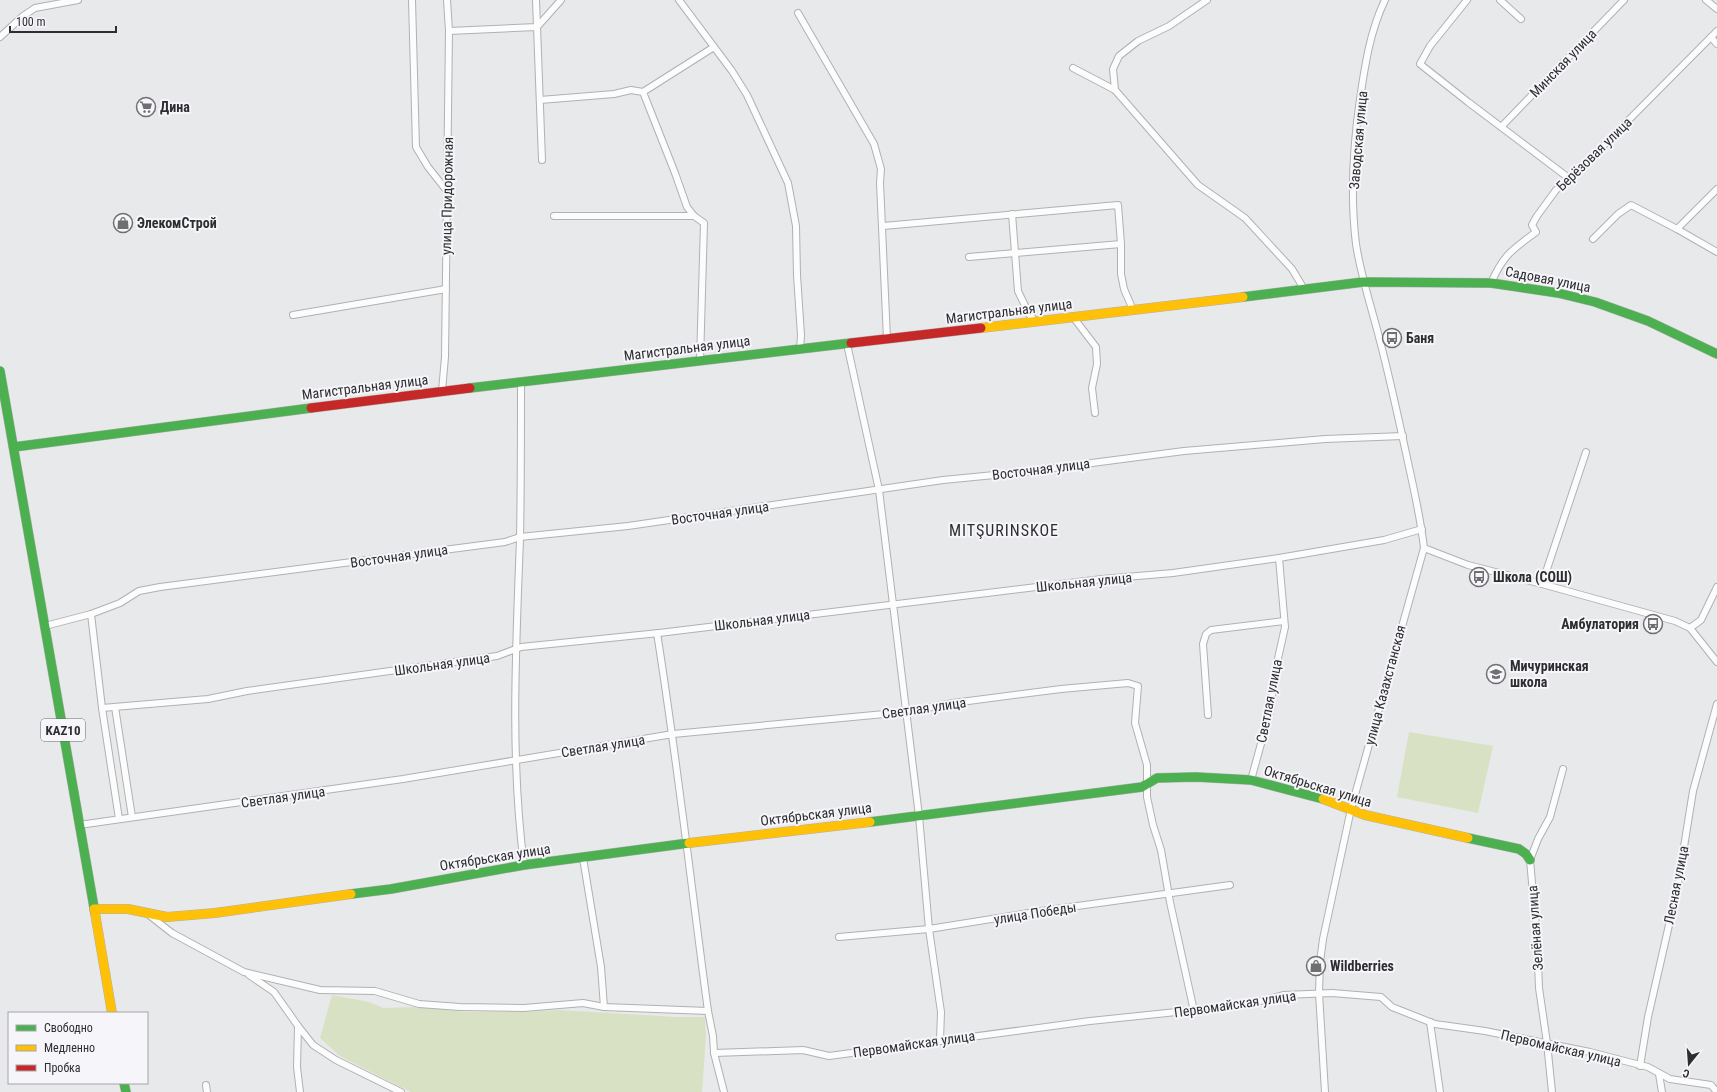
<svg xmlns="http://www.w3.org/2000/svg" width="1717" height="1092" font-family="'Roboto Condensed',sans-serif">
	<rect width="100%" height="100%" fill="#e8e9eb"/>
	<g fill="#d8e1c4">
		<polygon points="1409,732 1493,746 1478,813 1397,797"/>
		<polygon points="332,995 369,1002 383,1008 414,1007 467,1012 523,1012 559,1010 676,1017 705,1017 706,1037 702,1092 411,1092 340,1056 320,1038"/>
	</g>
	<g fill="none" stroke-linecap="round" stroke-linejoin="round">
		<defs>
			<g id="street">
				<polyline points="412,0 416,147 428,167 447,191"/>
				<polyline points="679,0 732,71 747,95 788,183 796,226 797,275 801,335 800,349"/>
				<polyline points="1467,0 1430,46 1420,64 1468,102 1570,179"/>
				<polyline points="1500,0 1521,19"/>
				<polyline points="1706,0 1717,9"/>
				<polyline points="798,13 874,144 881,169 880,183 887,339"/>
				<polyline points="449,31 537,27 536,0"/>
				<polyline points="0,37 23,16 35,8 78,0"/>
				<polyline points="1711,37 1717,44"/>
				<polyline points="1073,68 1115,90 1198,185 1245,218 1292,269 1304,289"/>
				<polyline points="1115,90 1113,69 1119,56 1138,41 1169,26 1207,0"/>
				<polyline points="643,92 714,47"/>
				<polyline points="540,100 614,94 631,90 643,92 675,173 687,207 694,216 704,223 700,361"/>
				<polyline points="1502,126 1624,0"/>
				<polyline points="542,160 537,27 561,0"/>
				<polyline points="1012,214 1018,291 1029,314 1036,322"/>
				<polyline points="554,216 694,216"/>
				<polyline points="883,226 1118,205 1121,244 1121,274 1124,289 1133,310"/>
				<polyline points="1677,229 1717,189"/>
				<polyline points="1593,239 1618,214 1631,205 1677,229 1717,252"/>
				<polyline points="969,257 1121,244"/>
				<path d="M1491,283C1504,254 1512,250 1536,232L1532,225L1537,216L1556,190L1576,173L1717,31"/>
				<polyline points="293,315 446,289"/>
				<polyline points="1073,317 1096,347 1097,364 1092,388 1095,413"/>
				<polyline points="847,344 879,490 919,816 929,929 941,1012 940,1040"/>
				<path d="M521,382C521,434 521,487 520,539C516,647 510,758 524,865"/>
				<polyline points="442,391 445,357 449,31 447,0"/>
				<polyline points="1424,548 1468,565 1542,584 1675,621 1690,628 1717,662"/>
				<polyline points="1542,584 1586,452"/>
				<polyline points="91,614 102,708 119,819"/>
				<polyline points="45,626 91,614 120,603 139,591 160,587 505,542 520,537 628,526 943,480 1015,473 1184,451 1325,439 1403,436"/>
				<polyline points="1690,628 1701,620 1717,587"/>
				<path d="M657,633C677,758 691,885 708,1011L713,1036L714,1053L724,1092"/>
				<polyline points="115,707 132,817"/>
				<polyline points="102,708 208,699 247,691 497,656 521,647 659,633 1102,579 1173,573 1279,558 1384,540 1422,529"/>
				<polyline points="1208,715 1203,644 1206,634 1211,630 1284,621"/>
				<polyline points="1251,780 1270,711 1275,672 1285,627 1279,558"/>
				<polyline points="79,825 403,779 673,734 906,712 953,703 1061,689 1128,683 1138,686 1135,723 1147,765 1147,797 1153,825 1161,850 1170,902 1194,1011"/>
				<polyline points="583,858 601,967 604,1007"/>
				<polyline points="149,915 172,933 244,972 320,990 375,991 419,1004 460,1007 524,1008 583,1003 604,1007 708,1011"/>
				<polyline points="839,937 929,929 1041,911 1230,885"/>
				<polyline points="249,975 274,992 298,1026 313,1045 336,1060 401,1092"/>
				<polyline points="1430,1022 1440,1092"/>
				<polyline points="298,1026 297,1067 300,1092"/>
				<polyline points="714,1053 803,1050 829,1056 1090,1021 1244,1005 1284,995 1332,993 1381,997 1392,1007 1435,1024 1485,1031 1590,1052 1648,1067 1670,1079 1711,1085 1717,1092"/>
				<polyline points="1640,1066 1648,1017 1677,890 1693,791 1717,704"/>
				<polyline points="1659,1074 1662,1092"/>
				<polyline points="206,1085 207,1092"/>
				<path d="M1325,1092L1319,993L1320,962L1323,939L1351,809L1424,548C1421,521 1415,494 1409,467C1400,425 1391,383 1380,341C1372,309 1361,277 1356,244C1350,195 1353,147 1360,99C1365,65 1370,31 1385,0"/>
				<polyline points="1552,1092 1547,1043 1539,988 1537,938 1530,860 1538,839 1550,817 1563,769"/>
			</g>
			<g id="fast">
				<polyline points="1243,297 1363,282 1491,283 1558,293 1595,302 1648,321 1717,354"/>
				<polyline points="0,371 95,913"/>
				<polyline points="470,388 851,343"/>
				<polyline points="14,447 311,408"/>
				<polyline points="870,822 1142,787 1157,778 1196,777 1251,780 1323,799"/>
				<polyline points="1468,838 1519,849 1526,854 1530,860"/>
				<polyline points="351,894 391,889 524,865 689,843"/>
				<polyline points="124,1083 126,1092"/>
			</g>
			<g id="slow">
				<polyline points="981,328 1243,297"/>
				<polyline points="1323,799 1365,815 1468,838"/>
				<polyline points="689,843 870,822"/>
				<polyline points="94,909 128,909 167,917 215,913 351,894"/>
				<polyline points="95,913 112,1013"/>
			</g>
			<g id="jam">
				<polyline points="851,343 981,328"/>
				<polyline points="311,408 470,388"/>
			</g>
		</defs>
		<use href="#street" stroke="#b0b1b2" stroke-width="8"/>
		<use href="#fast" stroke="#b0b1b2" stroke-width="10"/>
		<use href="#slow" stroke="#b0b1b2" stroke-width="10"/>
		<use href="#jam" stroke="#b0b1b2" stroke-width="10"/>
		<use href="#street" stroke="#fcfcfc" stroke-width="6"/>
		<use href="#fast" stroke="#4caf50" stroke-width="9"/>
		<use href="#slow" stroke="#ffc107" stroke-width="9"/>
		<use href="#jam" stroke="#c62828" stroke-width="9"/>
	</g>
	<defs>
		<symbol id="supermarket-ring" viewBox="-11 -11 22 22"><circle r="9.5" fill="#f5f5fa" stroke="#6f6f71" stroke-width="1.5"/><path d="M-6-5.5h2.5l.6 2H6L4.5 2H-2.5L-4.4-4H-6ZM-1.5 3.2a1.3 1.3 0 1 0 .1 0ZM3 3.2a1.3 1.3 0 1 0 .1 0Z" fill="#6f6f71"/></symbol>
		<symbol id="shop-ring" viewBox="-11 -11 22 22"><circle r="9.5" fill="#f5f5fa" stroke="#6f6f71" stroke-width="1.5"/><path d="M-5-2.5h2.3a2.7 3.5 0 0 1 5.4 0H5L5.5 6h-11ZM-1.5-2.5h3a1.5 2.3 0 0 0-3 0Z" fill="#6f6f71"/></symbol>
		<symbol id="bus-ring" viewBox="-11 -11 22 22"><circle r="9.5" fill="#f5f5fa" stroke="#6f6f71" stroke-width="1.5"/><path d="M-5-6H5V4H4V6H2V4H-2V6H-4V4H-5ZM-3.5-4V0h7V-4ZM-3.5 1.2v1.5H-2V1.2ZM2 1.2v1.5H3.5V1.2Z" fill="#6f6f71"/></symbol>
		<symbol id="school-ring" viewBox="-11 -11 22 22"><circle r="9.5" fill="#f5f5fa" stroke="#6f6f71" stroke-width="1.5"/><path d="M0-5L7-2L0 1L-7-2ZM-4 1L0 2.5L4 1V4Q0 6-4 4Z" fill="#6f6f71"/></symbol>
	</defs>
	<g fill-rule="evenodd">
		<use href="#supermarket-ring" x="135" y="96" width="22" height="22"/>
		<use href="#shop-ring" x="112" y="212" width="22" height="22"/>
		<use href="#bus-ring" x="1381" y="327" width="22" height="22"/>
		<use href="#bus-ring" x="1468" y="566" width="22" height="22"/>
		<use href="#bus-ring" x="1642" y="613" width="22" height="22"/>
		<use href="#school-ring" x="1485" y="663" width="22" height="22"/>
		<use href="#shop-ring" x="1305" y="955" width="22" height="22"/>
	</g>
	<g text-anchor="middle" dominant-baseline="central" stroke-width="4" stroke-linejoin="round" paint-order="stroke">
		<rect fill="#f5f5fa" stroke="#6a6a6d" stroke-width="1" x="41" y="719" width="44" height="22" rx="3"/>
		<g font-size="13" font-weight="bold" fill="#2e2e30">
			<text x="63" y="730">KAZ10</text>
		</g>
		<g font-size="14" fill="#2e2e30" stroke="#f5f5fa">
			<text transform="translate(1563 63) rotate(-46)">Минская улица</text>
			<text transform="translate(1358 140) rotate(-85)">Заводская улица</text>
			<text transform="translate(1594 154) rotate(-44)">Берёзовая улица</text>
			<text transform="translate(447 196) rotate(-89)">улица Придорожная</text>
			<text transform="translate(1548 279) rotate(11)">Садовая улица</text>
			<text transform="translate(1009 311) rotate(-7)">Магистральная улица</text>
			<text transform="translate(687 348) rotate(-7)">Магистральная улица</text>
			<text transform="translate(365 387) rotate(-7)">Магистральная улица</text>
			<text transform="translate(1041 469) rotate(-7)">Восточная улица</text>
			<text transform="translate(720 513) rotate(-8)">Восточная улица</text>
			<text transform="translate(399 556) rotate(-8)">Восточная улица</text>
			<text transform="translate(1084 582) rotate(-6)">Школьная улица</text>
			<text transform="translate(762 620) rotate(-7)">Школьная улица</text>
			<text transform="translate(442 664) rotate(-8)">Школьная улица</text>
			<text transform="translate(1385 685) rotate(-75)">улица Казахстанская</text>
			<text transform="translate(1269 701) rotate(-79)">Светлая улица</text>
			<text transform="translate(924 708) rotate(-8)">Светлая улица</text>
			<text transform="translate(603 746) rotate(-9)">Светлая улица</text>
			<text transform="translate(1318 786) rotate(17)">Октябрьская улица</text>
			<text transform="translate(283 797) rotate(-8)">Светлая улица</text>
			<text transform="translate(816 814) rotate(-7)">Октябрьская улица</text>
			<text transform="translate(495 857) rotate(-9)">Октябрьская улица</text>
			<text transform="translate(1676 885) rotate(-79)">Лесная улица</text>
			<text transform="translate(1035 913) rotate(-9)">улица Победы</text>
			<text transform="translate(1535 928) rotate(-94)">Зелёная улица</text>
			<text transform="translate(1235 1004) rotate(-8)">Первомайская улица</text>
			<text transform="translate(914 1044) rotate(-8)">Первомайская улица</text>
			<text transform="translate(1561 1048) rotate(13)">Первомайская улица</text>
		</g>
		<g font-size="14" font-weight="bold" fill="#2e2e30" stroke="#f5f5fa" text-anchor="start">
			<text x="160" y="107">Дина</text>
			<text x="137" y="223">ЭлекомСтрой</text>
			<text x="1406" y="338">Баня</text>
			<text x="1493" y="577">Школа (СОШ)</text>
			<text x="1639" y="624" text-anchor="end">Амбулатория</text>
			<text x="1510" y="666">Мичуринская<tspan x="1510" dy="16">школа</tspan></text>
			<text x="1330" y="966">Wildberries</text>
		</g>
		<g font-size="16" letter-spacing="1" fill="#2e2e30" stroke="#f5f5fa">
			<text x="1004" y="530">MITŞURINSKOE</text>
		</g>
	</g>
	<rect x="8" y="1012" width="140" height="72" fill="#f5f5fa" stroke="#a5a5a9"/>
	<rect x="16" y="1025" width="20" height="6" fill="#4caf50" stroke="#a5a5a9"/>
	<text x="44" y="1032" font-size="12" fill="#2e2e30">Свободно</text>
	<rect x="16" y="1045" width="20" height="6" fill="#ffc107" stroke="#a5a5a9"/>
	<text x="44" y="1052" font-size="12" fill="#2e2e30">Медленно</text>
	<rect x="16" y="1065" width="20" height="6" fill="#c62828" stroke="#a5a5a9"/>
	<text x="44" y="1072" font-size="12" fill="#2e2e30">Пробка</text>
	<g transform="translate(1689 1064) rotate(197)" stroke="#f5f5fa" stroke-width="3" paint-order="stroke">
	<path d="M0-3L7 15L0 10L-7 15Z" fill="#2e2e30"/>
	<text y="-6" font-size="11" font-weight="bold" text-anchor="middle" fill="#2e2e30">С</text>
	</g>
	<path d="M10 26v6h106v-6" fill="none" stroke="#2e2e30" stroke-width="2"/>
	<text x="16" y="26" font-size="12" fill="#2e2e30" stroke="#f5f5fa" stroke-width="3" paint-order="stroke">100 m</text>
</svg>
